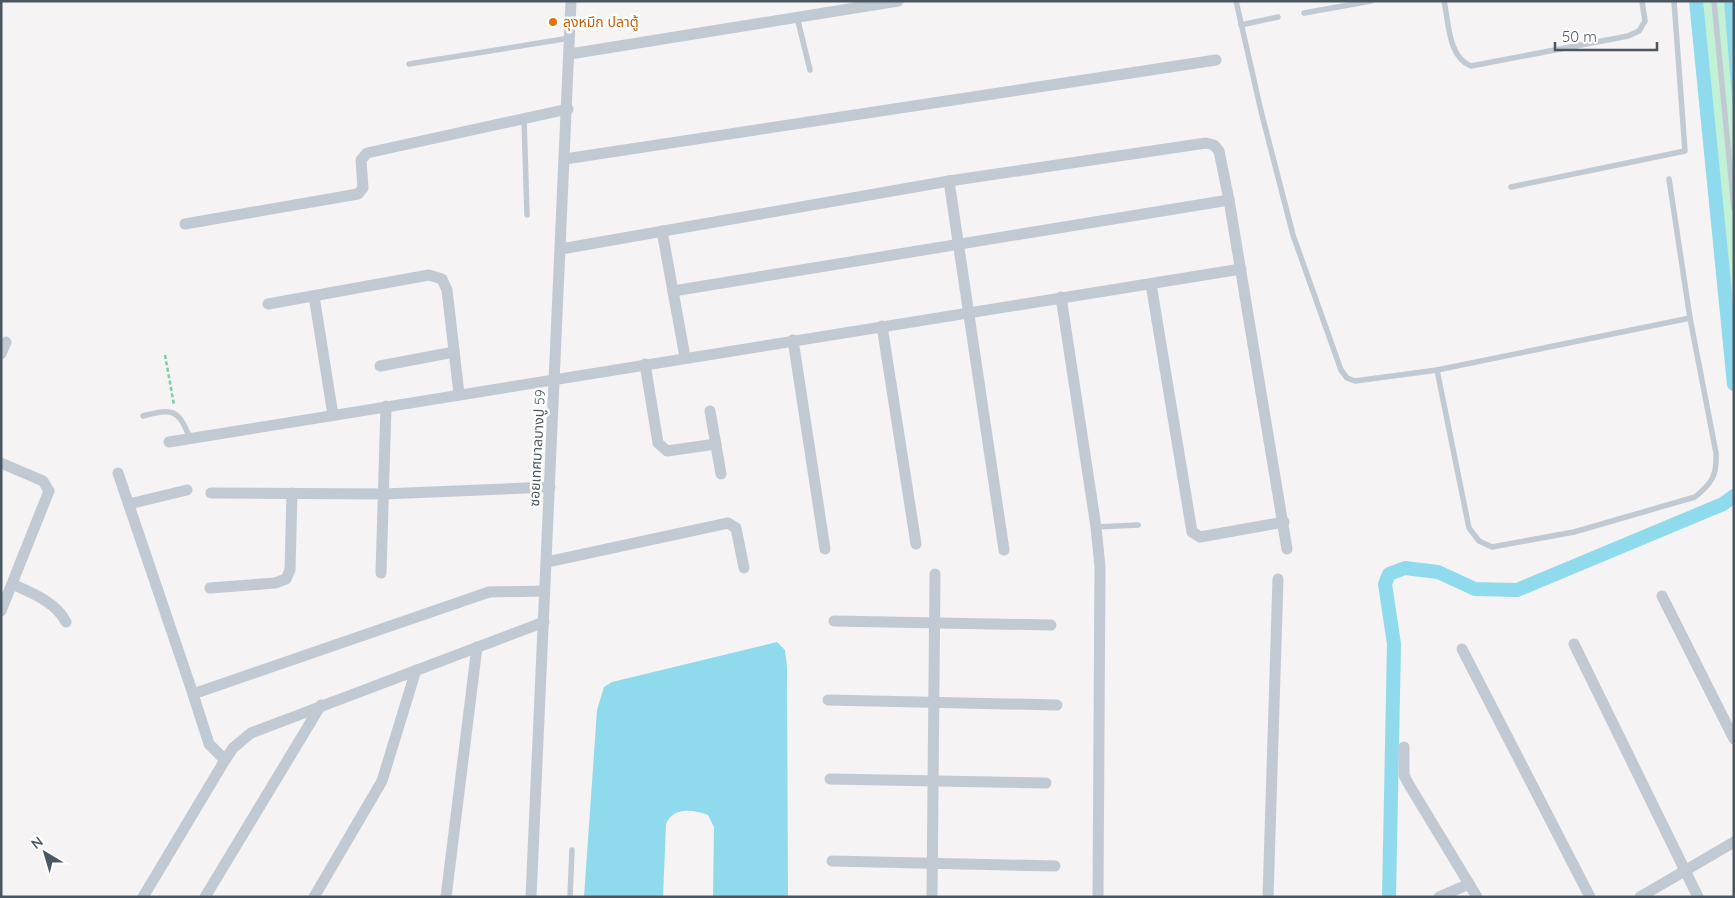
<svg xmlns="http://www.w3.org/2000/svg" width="1735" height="898" font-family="Quicksand,'Noto Sans Thai',sans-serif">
	<rect width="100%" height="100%" fill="#f5f3f3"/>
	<polygon fill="#c3f1d5" points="1702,1 1734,1 1734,354"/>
	<g fill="#90daee">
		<polygon points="1724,1 1734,1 1734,122"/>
		<path d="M777,642L785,650L787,667L788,897H713L714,827L708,815C692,809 673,807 666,824L663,897H584L597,710L604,687L612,682Z"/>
	</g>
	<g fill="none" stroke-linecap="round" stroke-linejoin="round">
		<g stroke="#90daee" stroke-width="14">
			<polyline points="1696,1 1734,384"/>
			<polyline points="1389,897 1394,644 1385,584 1389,574 1405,568 1438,572 1475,589 1517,590 1723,504 1734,496"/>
		</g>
		<polyline stroke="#7ad0a6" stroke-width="2.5" stroke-dasharray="4 2.5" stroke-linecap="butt" points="165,355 174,405"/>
		<g stroke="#c1cad2" stroke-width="5.5">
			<path d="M1236,1L1261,111L1293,235L1341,370L1347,378L1355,381L1437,370L1469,528L1479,541L1492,547L1574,532L1695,497C1712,483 1717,476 1716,453L1690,318L1669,179"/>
			<path d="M1444,1C1449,23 1448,57 1471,66L1628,36L1639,31L1645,21L1642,1"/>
			<polyline points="1714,1 1734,209"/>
			<polyline points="1304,13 1371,1"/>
			<polyline points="797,17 810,70"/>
			<polyline points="1241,25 1278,17"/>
			<polyline points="409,64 570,38"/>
			<polyline points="524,119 527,215"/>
			<polyline points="1511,187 1685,151 1674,1"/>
			<polyline points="1437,370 1690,318"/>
			<path d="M143,416C173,408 178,409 190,438"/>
			<polyline points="1096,527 1138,525"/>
			<polyline points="570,897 572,850"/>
		</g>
		<g stroke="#c1cad2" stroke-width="11">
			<polyline points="570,54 898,1"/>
			<polyline points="565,159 1216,60"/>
			<polyline points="949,181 1004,550"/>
			<polyline points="185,224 358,194 363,188 361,160 367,153 568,109"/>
			<polyline points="662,231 685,357"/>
			<polyline points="561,249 949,181 1206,143 1214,145 1219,151 1229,200 1287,549"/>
			<polyline points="1151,284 1192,532 1200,537 1284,522"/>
			<polyline points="673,291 1229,200"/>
			<polyline points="314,296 333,415"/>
			<polyline points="1061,297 1096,527 1100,567 1098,897"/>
			<polyline points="268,304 429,275 442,279 447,290 459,394"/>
			<polyline points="882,326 916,544"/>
			<polyline points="793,340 825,549"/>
			<polyline points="1,354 6,342"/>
			<polyline points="645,364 658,443 667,451 716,444"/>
			<polyline points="380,366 454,352"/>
			<polyline points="710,411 721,474"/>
			<polyline points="169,442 1241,269"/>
			<polyline points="1,463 43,481 49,491 1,611"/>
			<polyline points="118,473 193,694 489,592 544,591"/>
			<polyline points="211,493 384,494 550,487"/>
			<polyline points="129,504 187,490"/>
			<polyline points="547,562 728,523 736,528 744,568"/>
			<polyline points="381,573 386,406"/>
			<path d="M12,584C32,593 56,602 66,622"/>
			<polyline points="210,588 275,583 286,579 290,570 292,493"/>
			<polyline points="1662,596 1734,739"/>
			<polyline points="834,621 1051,625"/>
			<polyline points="1574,644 1698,897"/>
			<polyline points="1462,649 1590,897"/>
			<polyline points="193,694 209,744 225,760"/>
			<polyline points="828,700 1057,705"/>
			<polyline points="1404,747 1404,775 1408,783 1477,897"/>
			<polyline points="830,779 1046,783"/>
			<polyline points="832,861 1055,866"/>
			<polyline points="143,897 225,760 233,748 251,733 544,622"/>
			<polyline points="205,897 321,705"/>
			<polyline points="314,897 382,781 416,670"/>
			<polyline points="446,897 477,647"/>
			<polyline points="531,897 571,1"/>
			<polyline points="932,897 935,574"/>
			<polyline points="1268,897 1278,579"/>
			<polyline points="1439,897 1469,884"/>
			<polyline points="1640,897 1734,842"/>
		</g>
	</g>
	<circle fill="#e8710a" stroke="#fff" stroke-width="2" cx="553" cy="22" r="5"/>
	<g text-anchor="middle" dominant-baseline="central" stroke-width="5" stroke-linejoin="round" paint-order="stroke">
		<g font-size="14" fill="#c56008" stroke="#fff" text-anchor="start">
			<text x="563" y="22">ลุงหมึก ปลาตู้</text>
		</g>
		<g font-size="14" fill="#4a5661" stroke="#fff">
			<text transform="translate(537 448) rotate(-87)">ซอยเทศบาลบางปู 59</text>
		</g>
	</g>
	<rect width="1735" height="898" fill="none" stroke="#4a5661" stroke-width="5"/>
	<g transform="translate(45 853) rotate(322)" stroke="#ffffff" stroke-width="4" paint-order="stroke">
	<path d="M0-4L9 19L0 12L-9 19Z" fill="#4a5661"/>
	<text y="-8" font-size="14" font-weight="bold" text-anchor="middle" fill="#4a5661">N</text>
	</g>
	<path d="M1555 42v8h102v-8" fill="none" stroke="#4a5661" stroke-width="2.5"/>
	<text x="1562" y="42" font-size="15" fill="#4a5661" stroke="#ffffff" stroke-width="4" paint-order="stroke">50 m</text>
</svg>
